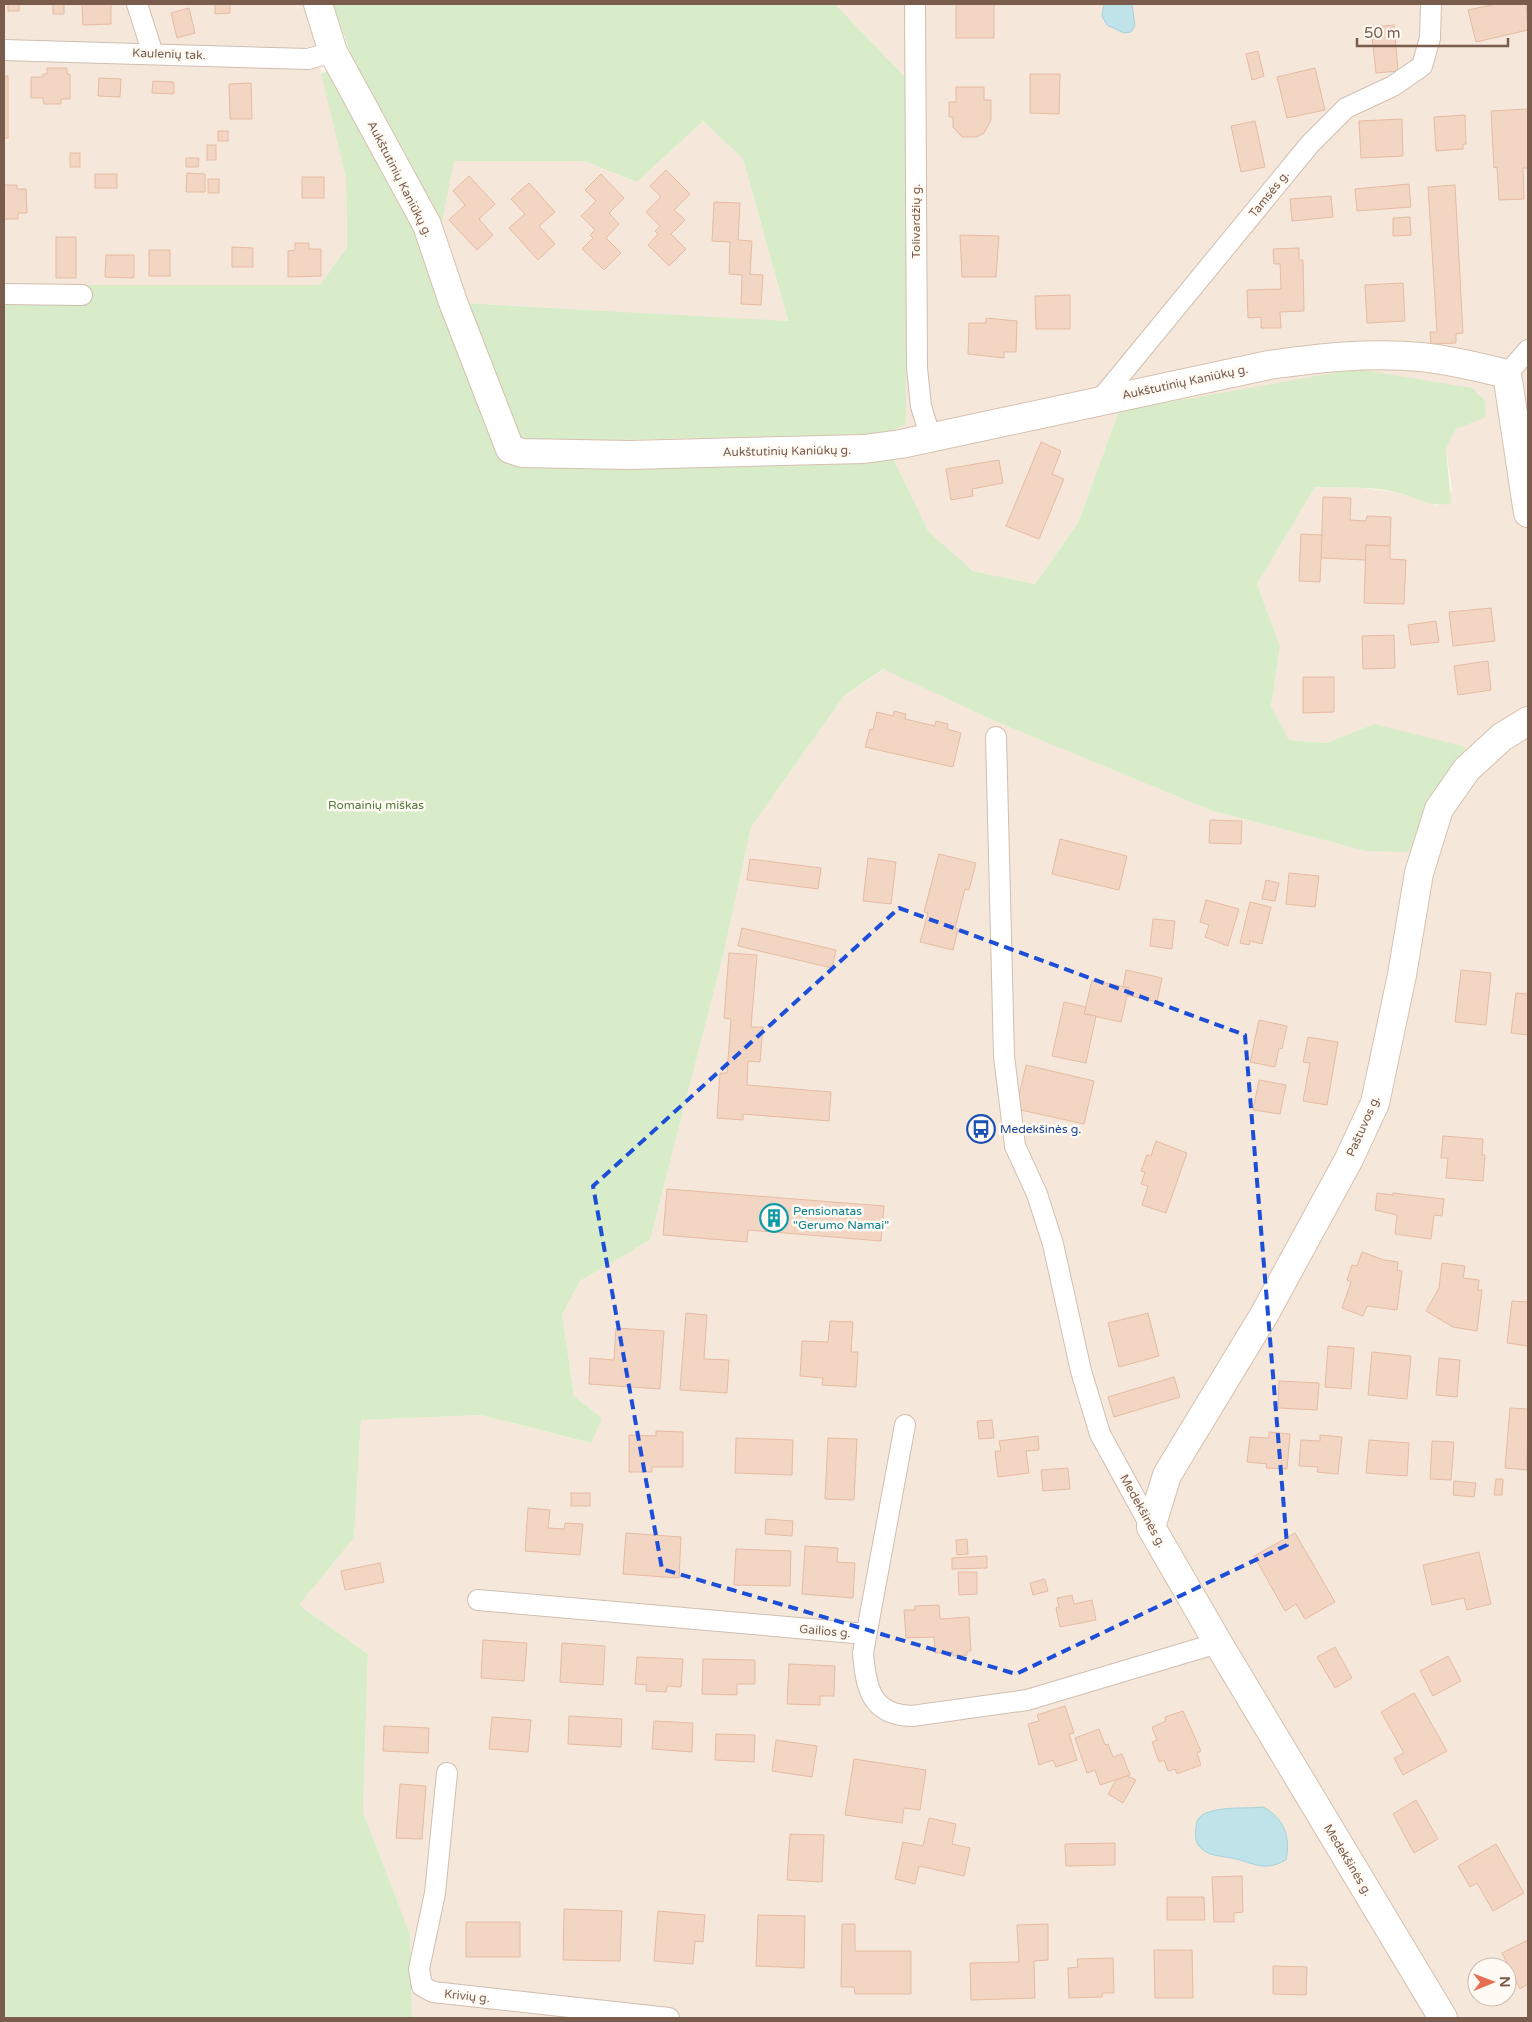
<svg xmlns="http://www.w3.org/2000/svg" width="1532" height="2022" font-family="'Varela Round',sans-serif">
	<rect width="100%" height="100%" fill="#fdf6ec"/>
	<g fill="#f5e8da" fill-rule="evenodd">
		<polygon points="4,4 318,4 318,57 346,178 347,247 320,285 83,285 4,293"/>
		<path d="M835,4H1528V2018H412L410,1934L363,1812L368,1654L299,1605L354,1538L361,1420L481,1415L590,1443L602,1418L574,1396L562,1315L580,1281L650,1240L724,952L751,827L844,696L884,669L997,722L1210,810L1365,851L1374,724L1326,743L1289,740L1271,706L1280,646L1257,584L1315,487L1363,488L1396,492L1438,506L1452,490L1446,449L1456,429L1119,411L1078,523L1035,584L973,571L928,531L893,458L885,434L906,78ZM1477,1967H1507V1997H1477Z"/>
		<polygon points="703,121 743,159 788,322 453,302 436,251 453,161 584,161 637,182"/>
	</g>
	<g fill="#d8ecc9">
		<polygon points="333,4 835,4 906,78 906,424 885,434 531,442 515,439 465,303 788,321 743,159 703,121 637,182 584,161 454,161 439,236 359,77"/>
		<path d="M332,71L419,235L511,459L537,468L893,458L928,531L973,571L1035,584L1078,523L1119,411L1357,369L1472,388L1485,401L1486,417L1456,429L1446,449L1451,503C1429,509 1417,497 1396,492C1370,486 1342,488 1315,487L1257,584L1280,646L1271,706L1289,740L1326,743L1374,724L1466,747L1426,823L1408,852L1365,851L1210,810L997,722L883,669L844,696L751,827L724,952L650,1240L580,1281L562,1315L574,1396L602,1418L591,1443L481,1415L361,1420L354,1538L299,1605L368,1654L363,1812L410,1934L412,2018H4V293L83,285H320L347,247L346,178L321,73Z"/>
	</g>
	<g fill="#bfe3e8" stroke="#a5d3da">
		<polygon points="1104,4 1132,4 1135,26 1131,32 1124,33 1107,25 1102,16"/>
		<path d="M1263,1807C1284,1818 1291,1837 1286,1860C1262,1873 1254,1862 1231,1858C1222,1856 1209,1856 1202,1849C1195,1844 1195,1835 1196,1828C1196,1821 1199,1816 1206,1813C1224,1806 1244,1809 1263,1807Z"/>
	</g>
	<g fill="#f3d5c3" stroke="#e6bba3">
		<rect x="8" y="4" width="11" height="7"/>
		<rect x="53" y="4" width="11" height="10"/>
		<polygon points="82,4 111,4 111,24 83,25"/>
		<polygon points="215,4 230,4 230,13 215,14"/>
		<rect x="956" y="4" width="38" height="34"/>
		<polygon points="1496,4 1526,4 1528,30 1476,42 1468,10"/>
		<polygon points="189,8 195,33 177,38 171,13"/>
		<polygon points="1394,25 1398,71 1376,73 1371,27"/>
		<polygon points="1258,51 1264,76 1252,80 1246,54"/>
		<polygon points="47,68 67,68 67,74 70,74 70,99 61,99 61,104 44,104 43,98 31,98 31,77 43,77 43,74 47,74"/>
		<polygon points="1315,68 1325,110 1287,118 1277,77"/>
		<polygon points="1030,74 1060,74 1059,114 1030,113"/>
		<rect x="4" y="76" width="4" height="62"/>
		<polygon points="99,78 121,79 120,97 98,96"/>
		<polygon points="153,81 174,82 174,94 152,93"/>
		<polygon points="251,83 252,119 230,119 229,84"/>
		<polygon points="956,87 984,87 984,100 991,100 991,120 984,133 977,137 962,137 953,127 953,117 949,117 949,102 956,102"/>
		<polygon points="1528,109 1528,168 1523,168 1524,199 1499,200 1497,167 1494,168 1491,111"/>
		<polygon points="1465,115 1466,144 1463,144 1463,149 1436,151 1434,117"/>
		<polygon points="1402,119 1403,156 1361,158 1359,121"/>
		<polygon points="1255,121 1265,167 1241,172 1231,126"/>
		<rect x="218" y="131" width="10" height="10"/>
		<rect x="207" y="145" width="9" height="15"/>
		<rect x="70" y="153" width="10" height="14"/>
		<polygon points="186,158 199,158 198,167 186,167"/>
		<polygon points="666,170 690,194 674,210 685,220 671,234 686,249 669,266 648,245 658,234 655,231 660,226 646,212 661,197 650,186"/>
		<polygon points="187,173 205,174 205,192 186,192"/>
		<rect x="95" y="174" width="22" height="14"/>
		<polygon points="601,174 624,198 609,213 619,224 606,238 621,253 604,270 582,249 593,238 590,235 595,230 581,216 596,201 585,190"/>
		<polygon points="469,176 495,204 479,219 493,235 477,250 449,220 465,205 453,191"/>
		<rect x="302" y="177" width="22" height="21"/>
		<rect x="208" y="179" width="11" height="14"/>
		<polygon points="529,183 555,212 539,226 555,244 538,260 509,228 525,214 511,199"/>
		<polygon points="1409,184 1411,207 1357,211 1355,189"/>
		<polygon points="4,185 17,185 17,189 26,189 27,213 18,213 18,219 4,219"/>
		<polygon points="1455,185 1463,333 1456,334 1456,343 1431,344 1430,332 1437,332 1428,187"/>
		<polygon points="1331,196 1333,217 1292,221 1290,199"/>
		<polygon points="714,202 740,203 738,240 752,241 750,274 763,275 761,305 741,304 742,275 729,274 730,242 712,241"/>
		<polygon points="1410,217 1411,235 1393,236 1393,218"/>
		<polygon points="960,235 999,236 996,277 962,277"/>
		<rect x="56" y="237" width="20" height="41"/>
		<polygon points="295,243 309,243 309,249 321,249 321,276 288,277 288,251 295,250"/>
		<polygon points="232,247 253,248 253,267 232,267"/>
		<polygon points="1299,248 1299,260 1303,260 1304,311 1280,312 1281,328 1261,328 1261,317 1248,318 1247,290 1281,289 1280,264 1274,264 1273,249"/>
		<rect x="149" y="250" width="21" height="26"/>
		<polygon points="106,255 134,255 134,278 105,277"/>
		<polygon points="1403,283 1405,321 1367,323 1365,285"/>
		<polygon points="1070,295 1070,329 1036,329 1035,296"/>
		<polygon points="986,318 1017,321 1016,352 1004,352 1004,358 968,354 969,323 986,323"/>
		<polygon points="1041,442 1061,451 1052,474 1064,479 1039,539 1006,526"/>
		<polygon points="999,460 1003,483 972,489 973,496 951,500 946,469"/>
		<polygon points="1323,497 1351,498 1350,520 1366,521 1367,516 1391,517 1390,546 1366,545 1366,560 1321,558"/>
		<polygon points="1301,534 1322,535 1320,582 1299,581"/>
		<polygon points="1366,545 1390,546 1390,559 1406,560 1404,604 1364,603"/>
		<polygon points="1491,608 1495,641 1453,646 1449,612"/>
		<polygon points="1436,621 1439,642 1411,645 1408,625"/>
		<polygon points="1394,635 1395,668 1363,669 1362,636"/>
		<polygon points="1488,661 1491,690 1458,695 1454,666"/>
		<polygon points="1303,677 1334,677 1334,712 1303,713"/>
		<polygon points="894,711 906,714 905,719 935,726 936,721 948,724 947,729 961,733 953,767 865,747 870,729 873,730 877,712 893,716"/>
		<polygon points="1210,820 1242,821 1241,844 1209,843"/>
		<polygon points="1060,839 1127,856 1119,890 1052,874"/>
		<polygon points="939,854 976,863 969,890 965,889 955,928 958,929 953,950 920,942 928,913 924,912"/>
		<polygon points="868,858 896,862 891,904 863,901"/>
		<polygon points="750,859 821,868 818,889 747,880"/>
		<polygon points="1289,873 1319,876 1315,907 1286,904"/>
		<polygon points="1266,880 1279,883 1275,901 1262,899"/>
		<polygon points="1206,900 1239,909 1228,946 1205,937 1209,925 1200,922"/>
		<polygon points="1250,902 1271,907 1262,944 1250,941 1249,945 1240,943"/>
		<polygon points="1153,919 1175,921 1172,949 1150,946"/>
		<polygon points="742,928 836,950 832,968 738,946"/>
		<polygon points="729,953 757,955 751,1027 763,1027 760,1062 748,1061 747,1085 831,1092 829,1121 743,1114 743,1120 717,1118 720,1073 727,1073 731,1019 724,1018"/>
		<polygon points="1126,970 1162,978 1157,1002 1127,995 1129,988 1123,987"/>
		<polygon points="1461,970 1491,973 1486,1025 1455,1022"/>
		<polygon points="1092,980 1129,988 1121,1022 1084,1014"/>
		<polygon points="1516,993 1528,994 1528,1035 1511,1033"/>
		<polygon points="1064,1002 1086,1007 1084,1014 1096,1016 1086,1063 1052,1056"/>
		<polygon points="1259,1020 1287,1026 1282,1049 1279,1048 1275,1067 1250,1062"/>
		<polygon points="1308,1037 1338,1042 1327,1105 1303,1101 1310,1063 1303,1062"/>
		<polygon points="1026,1065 1094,1081 1084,1124 1016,1109"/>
		<polygon points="1259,1080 1286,1085 1280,1114 1253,1110"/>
		<polygon points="1443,1136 1483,1139 1482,1155 1485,1155 1483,1181 1446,1178 1448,1158 1441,1158"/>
		<polygon points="1156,1141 1187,1153 1166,1213 1142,1205 1148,1186 1141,1184 1145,1172 1141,1171 1147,1155 1151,1156"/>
		<polygon points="667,1189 884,1206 881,1241 748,1230 747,1242 663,1235"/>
		<polygon points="1377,1193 1393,1195 1393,1193 1444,1199 1442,1216 1434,1215 1431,1239 1395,1234 1397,1215 1375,1210"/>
		<polygon points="1362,1252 1384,1260 1398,1262 1397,1270 1402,1271 1397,1310 1367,1306 1363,1316 1342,1308 1351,1282 1347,1280 1352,1265 1357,1266"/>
		<polygon points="1442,1263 1465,1266 1463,1278 1479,1280 1478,1290 1482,1290 1477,1331 1453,1327 1426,1311 1439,1288"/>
		<polygon points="1512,1301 1528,1302 1528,1346 1507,1343"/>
		<polygon points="686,1313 707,1315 704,1359 729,1360 727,1393 680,1390"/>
		<polygon points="1148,1313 1159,1356 1119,1367 1108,1323"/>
		<polygon points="830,1321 853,1322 851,1352 858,1352 856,1387 822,1385 823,1378 800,1376 802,1341 828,1342"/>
		<polygon points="616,1328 664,1331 660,1389 589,1384 590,1358 614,1360"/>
		<polygon points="1328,1346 1354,1348 1351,1389 1325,1387"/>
		<polygon points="1372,1352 1411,1356 1407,1399 1368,1395"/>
		<polygon points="1439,1358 1460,1360 1457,1397 1436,1395"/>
		<polygon points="1174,1377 1180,1397 1114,1417 1108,1397"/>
		<polygon points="1279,1381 1319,1383 1317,1410 1278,1408"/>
		<polygon points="1510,1408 1528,1409 1527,1470 1505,1468"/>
		<polygon points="992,1420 994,1438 979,1439 977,1421"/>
		<polygon points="656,1431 683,1432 683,1467 652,1467 652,1472 629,1472 629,1435 656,1436"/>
		<polygon points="1269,1432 1290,1434 1287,1469 1266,1468 1267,1464 1247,1462 1250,1437 1269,1438"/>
		<polygon points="1320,1435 1342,1437 1338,1474 1317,1472 1318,1467 1299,1466 1301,1440 1320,1441"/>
		<polygon points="1038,1436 1039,1450 1026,1451 1029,1473 998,1477 995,1451 1001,1451 999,1441"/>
		<polygon points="736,1438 793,1440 792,1475 735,1473"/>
		<polygon points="828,1438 857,1439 854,1500 825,1499"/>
		<polygon points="1369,1440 1409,1443 1407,1476 1366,1473"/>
		<polygon points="1432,1441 1454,1442 1451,1480 1430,1479"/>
		<polygon points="1068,1468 1070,1489 1043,1491 1041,1470"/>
		<polygon points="1496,1479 1503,1479 1502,1495 1494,1495"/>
		<polygon points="1454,1481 1476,1483 1474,1497 1453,1495"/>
		<rect x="571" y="1493" width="19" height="13"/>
		<polygon points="528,1508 550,1510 548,1528 564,1529 565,1523 583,1524 580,1555 525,1551"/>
		<polygon points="766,1519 793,1521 792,1536 765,1534"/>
		<polygon points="626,1533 681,1537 679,1578 623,1574"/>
		<polygon points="1295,1533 1335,1602 1305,1619 1296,1604 1285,1611 1254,1556"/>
		<polygon points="967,1539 968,1554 957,1555 956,1540"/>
		<polygon points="805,1546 838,1548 837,1562 855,1563 853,1598 802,1594"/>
		<polygon points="736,1549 791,1551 790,1586 734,1585"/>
		<polygon points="1479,1552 1491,1604 1467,1610 1464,1598 1432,1605 1423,1565"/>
		<polygon points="987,1556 987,1568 952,1569 952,1558"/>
		<polygon points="380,1563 384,1582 345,1590 341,1571"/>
		<polygon points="958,1572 977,1572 977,1594 959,1595"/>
		<polygon points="1045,1579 1048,1591 1033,1595 1030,1583"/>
		<polygon points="1072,1595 1074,1604 1092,1600 1096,1620 1060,1627 1056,1608 1059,1607 1057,1598"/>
		<polygon points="939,1605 940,1619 969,1617 971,1651 967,1651 967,1655 953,1656 953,1652 935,1653 934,1637 906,1638 904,1610 915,1610 915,1606"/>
		<polygon points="483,1640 527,1643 524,1681 481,1678"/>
		<polygon points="562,1643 605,1646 603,1685 560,1682"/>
		<polygon points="1335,1647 1352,1678 1335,1688 1317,1657"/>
		<polygon points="1448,1656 1461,1681 1433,1696 1420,1671"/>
		<polygon points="637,1657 683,1659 681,1687 667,1686 666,1692 646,1691 647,1685 635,1684"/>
		<polygon points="703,1659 755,1660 755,1684 737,1684 737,1695 702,1694"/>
		<polygon points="789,1664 835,1666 834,1696 820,1696 820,1705 787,1704"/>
		<polygon points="1414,1693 1447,1751 1403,1775 1394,1758 1404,1753 1381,1712"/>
		<polygon points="1065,1706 1074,1733 1069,1734 1077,1760 1056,1767 1053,1760 1039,1765 1028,1724 1039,1721 1037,1715"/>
		<polygon points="1183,1711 1201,1751 1197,1753 1201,1765 1177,1774 1175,1769 1168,1771 1164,1760 1159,1762 1152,1742 1157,1740 1152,1727 1166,1721 1165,1717"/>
		<polygon points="569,1716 622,1719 621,1747 568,1744"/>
		<polygon points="492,1717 531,1720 528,1752 489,1749"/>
		<polygon points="654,1721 693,1723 692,1752 652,1749"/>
		<polygon points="384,1726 429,1728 428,1753 383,1751"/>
		<polygon points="1099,1729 1105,1745 1108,1744 1113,1757 1122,1754 1130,1775 1100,1785 1095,1770 1087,1773 1075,1738"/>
		<polygon points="716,1734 755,1735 754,1762 715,1760"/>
		<polygon points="776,1740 817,1746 812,1777 772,1771"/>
		<polygon points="854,1759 926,1770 920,1810 904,1808 902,1823 845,1815"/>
		<polygon points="1127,1776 1136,1780 1123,1803 1108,1794 1116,1780"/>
		<polygon points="400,1784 426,1786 422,1839 396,1838"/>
		<polygon points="1416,1800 1438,1839 1414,1853 1393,1814"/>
		<polygon points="929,1818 956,1824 952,1844 970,1848 964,1876 919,1866 915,1884 895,1879 903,1842 923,1846"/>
		<polygon points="790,1834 824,1835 822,1882 787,1880"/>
		<polygon points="1115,1843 1115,1865 1066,1866 1065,1844"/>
		<polygon points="1496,1844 1524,1893 1493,1911 1477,1883 1470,1887 1458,1866"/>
		<polygon points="1242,1876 1243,1912 1234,1913 1234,1922 1214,1922 1212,1877"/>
		<polygon points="1167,1897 1204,1897 1205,1920 1167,1920"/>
		<polygon points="564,1909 622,1911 620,1961 563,1960"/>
		<polygon points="658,1911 705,1915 703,1942 695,1941 693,1964 654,1961"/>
		<polygon points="758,1915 805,1916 804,1968 756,1966"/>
		<rect x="466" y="1922" width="54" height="35"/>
		<polygon points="842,1924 855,1924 855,1951 911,1951 911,1994 855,1994 854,1987 841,1987"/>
		<polygon points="1048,1924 1048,1960 1034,1961 1035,1998 971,2000 970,1963 1019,1962 1017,1925"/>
		<polygon points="1528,1940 1528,1984 1520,1989 1502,1953"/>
		<polygon points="1154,1950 1192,1950 1193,1998 1155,1998"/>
		<polygon points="1113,1958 1114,1993 1102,1993 1102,1997 1069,1998 1068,1968 1078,1967 1077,1959"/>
		<polygon points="1273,1966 1307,1967 1306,1995 1273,1994"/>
	</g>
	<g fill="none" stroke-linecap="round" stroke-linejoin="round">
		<defs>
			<g id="street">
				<polyline points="137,4 153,54"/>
				<polyline points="915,4 917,368 921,406 930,436"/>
				<polyline points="4,50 308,59 333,52"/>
				<polyline points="4,294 82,295"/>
				<polyline points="1507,374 1528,350"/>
				<polyline points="1100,400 1310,144 1346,108 1393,86 1422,66 1430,38 1431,4"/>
				<polyline points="996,737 1004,1056 1015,1146 1037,1194 1053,1244 1081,1371 1100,1434 1151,1527"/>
				<path d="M905,1425L863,1653C866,1688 871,1715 912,1716L1027,1700L1218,1643"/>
				<polyline points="478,1600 866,1634"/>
				<polyline points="447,1773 435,1893 419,1969 422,1986 433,1992 669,2018"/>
			</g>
			<g id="secondary">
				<path d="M318,4L333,52L427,225L453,302L510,449L522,453L629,455L864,449L901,444L1269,365C1319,358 1370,352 1421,357C1450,360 1479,367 1507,374L1528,513"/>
				<polyline points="1443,2018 1218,1643 1151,1527 1167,1475 1264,1315 1349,1159 1375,1103 1402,975 1419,873 1439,809 1467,769 1502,737 1528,721"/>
			</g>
		</defs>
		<use href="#street" stroke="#d1beb0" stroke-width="22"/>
		<use href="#secondary" stroke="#d6c0b0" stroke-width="30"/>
		<use href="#street" stroke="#fff" stroke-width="20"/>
		<use href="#secondary" stroke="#fff" stroke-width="28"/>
	</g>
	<path fill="none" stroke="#1d4ed8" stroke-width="4" stroke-dasharray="10 6" stroke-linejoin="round" d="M899,908L1245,1035L1287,1545L1016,1674L662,1569L593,1186Z"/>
	<defs>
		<symbol id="bus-ring" viewBox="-11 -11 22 22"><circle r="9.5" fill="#fffaf3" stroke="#1a4fb4" stroke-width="1.5"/><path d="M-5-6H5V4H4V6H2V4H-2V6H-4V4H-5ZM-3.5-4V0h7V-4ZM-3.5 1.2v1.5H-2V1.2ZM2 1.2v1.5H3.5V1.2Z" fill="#1a4fb4"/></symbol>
		<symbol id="building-ring" viewBox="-11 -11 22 22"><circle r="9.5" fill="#fffaf3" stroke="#0f9aa8" stroke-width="1.5"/><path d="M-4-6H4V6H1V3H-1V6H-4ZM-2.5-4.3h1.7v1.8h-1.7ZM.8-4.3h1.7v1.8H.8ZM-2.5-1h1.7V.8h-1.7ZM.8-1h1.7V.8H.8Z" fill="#0f9aa8"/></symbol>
	</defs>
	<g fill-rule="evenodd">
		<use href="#bus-ring" x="965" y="1113" width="32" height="32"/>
		<use href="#building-ring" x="758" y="1202" width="32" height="32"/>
	</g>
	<g text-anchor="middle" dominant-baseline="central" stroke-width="5" stroke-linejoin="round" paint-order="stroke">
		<g font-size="12" fill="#7a5c4d" stroke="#fffaf3">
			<text transform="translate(169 54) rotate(2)">Kaulenių tak.</text>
			<text transform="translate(400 179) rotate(63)">Aukštutinių Kaniūkų g.</text>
			<text transform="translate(1269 194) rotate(-51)">Tamsės g.</text>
			<text transform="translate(916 221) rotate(-90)">Tolivardžių g.</text>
			<text transform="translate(1185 382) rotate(-12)">Aukštutinių Kaniūkų g.</text>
			<text transform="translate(787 451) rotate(-1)">Aukštutinių Kaniūkų g.</text>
			<text transform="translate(1363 1126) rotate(-66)">Paštuvos g.</text>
			<text transform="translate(1143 1511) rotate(61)">Medekšinės g.</text>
			<text transform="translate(825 1631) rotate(5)">Gailios g.</text>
			<text transform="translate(1348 1860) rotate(59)">Medekšinės g.</text>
			<text transform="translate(467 1996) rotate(6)">Krivių g.</text>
		</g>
		<g font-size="12" fill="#537a41" stroke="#fffaf3">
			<text x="376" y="805">Romainių miškas</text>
		</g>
		<g font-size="12" fill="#164399" stroke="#fffaf3" text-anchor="start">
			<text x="1000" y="1129">Medekšinės g.</text>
		</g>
		<g font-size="12" fill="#0d838f" stroke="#fffaf3" text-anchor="start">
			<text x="793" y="1211">Pensionatas<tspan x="793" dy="14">"Gerumo Namai"</tspan></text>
		</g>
	</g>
	<rect width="1532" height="2022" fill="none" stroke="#7a5c4d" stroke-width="10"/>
	<g transform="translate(1492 1982) rotate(89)"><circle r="24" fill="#fffaf3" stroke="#cabbb1"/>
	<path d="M0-4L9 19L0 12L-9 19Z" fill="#e76f51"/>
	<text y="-8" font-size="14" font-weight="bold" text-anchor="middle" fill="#7a5c4d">N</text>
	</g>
	<path d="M1357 38v8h151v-8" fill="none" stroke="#7a5c4d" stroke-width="2.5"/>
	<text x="1364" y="38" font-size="15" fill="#7a5c4d" stroke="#fffaf3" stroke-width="4" paint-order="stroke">50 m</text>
</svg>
